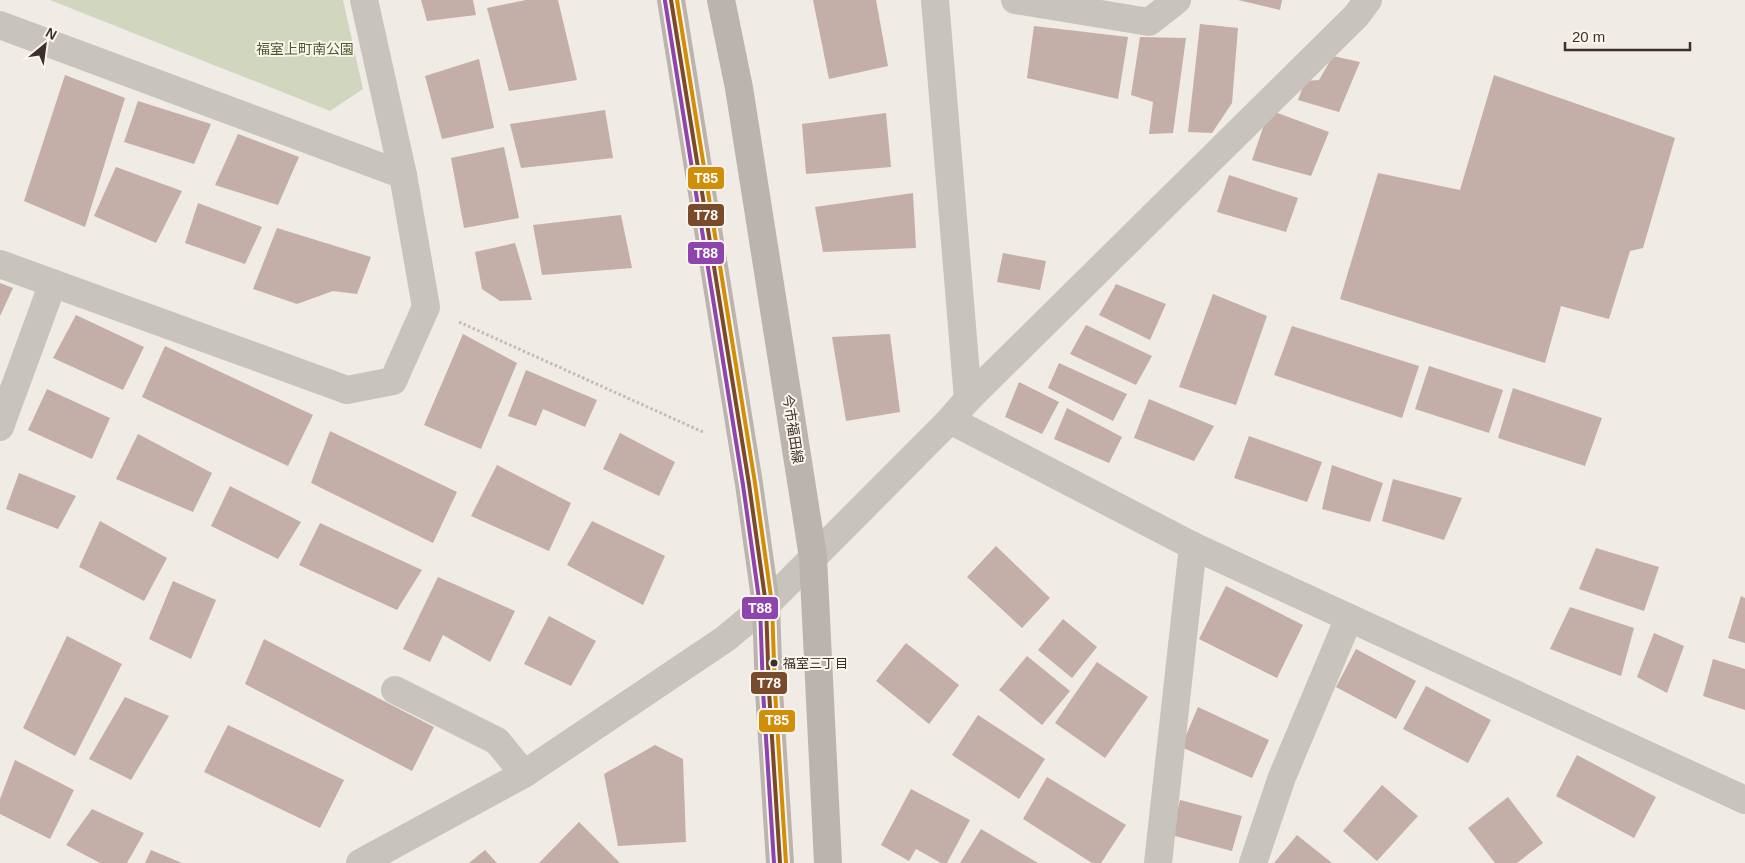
<svg xmlns="http://www.w3.org/2000/svg" width="1745" height="863" font-family="Helvetica,'Noto Sans JP',sans-serif">
	<rect width="100%" height="100%" fill="#f0ebe5"/>
	<polygon fill="#d1d6bf" points="50,0 343,0 363,89 330,111"/>
	<g fill="#c3afa7">
		<polygon points="421,0 473,0 476,15 427,21"/>
		<polygon points="526,0 558,0 577,80 509,91 487,8"/>
		<polygon points="813,0 876,0 888,66 829,79"/>
		<polygon points="1238,0 1282,0 1280,10"/>
		<polygon points="1200,24 1238,28 1232,103 1212,133 1188,132"/>
		<polygon points="1034,26 1128,37 1118,99 1027,78"/>
		<polygon points="1140,37 1186,38 1173,133 1149,134 1153,102 1131,95"/>
		<polygon points="1333,56 1360,62 1339,112 1298,100 1305,81 1319,80"/>
		<polygon points="479,59 494,128 442,139 425,76"/>
		<polygon points="65,75 125,98 85,227 24,201"/>
		<polygon points="1494,75 1675,138 1643,248 1630,251 1609,319 1561,306 1545,363 1340,299 1378,173 1460,190"/>
		<polygon points="138,101 211,124 194,164 124,142"/>
		<polygon points="605,110 613,158 521,168 510,124"/>
		<polygon points="1269,110 1329,132 1311,176 1252,160"/>
		<polygon points="886,113 891,167 806,174 802,124"/>
		<polygon points="238,134 299,157 278,205 215,185"/>
		<polygon points="504,147 519,218 464,228 451,158"/>
		<polygon points="116,167 182,191 156,243 94,216"/>
		<polygon points="1229,175 1298,198 1286,232 1217,212"/>
		<polygon points="913,193 916,248 823,252 815,207"/>
		<polygon points="198,203 262,227 245,264 185,243"/>
		<polygon points="621,215 632,268 542,275 533,225"/>
		<polygon points="277,228 371,257 357,294 333,291 297,304 253,289"/>
		<polygon points="515,243 532,300 500,301 482,289 475,252"/>
		<polygon points="1003,253 1046,261 1040,290 997,282"/>
		<polygon points="0,283 13,288 0,316"/>
		<polygon points="1116,284 1166,304 1150,340 1099,315"/>
		<polygon points="1213,294 1267,316 1236,405 1179,387"/>
		<polygon points="76,315 144,347 123,390 53,358"/>
		<polygon points="1086,325 1152,356 1136,385 1070,354"/>
		<polygon points="1292,326 1419,366 1402,418 1274,375"/>
		<polygon points="463,334 517,363 481,449 424,425"/>
		<polygon points="890,334 900,412 846,421 832,337"/>
		<polygon points="165,346 313,415 288,466 142,397"/>
		<polygon points="1059,363 1127,394 1113,421 1048,388"/>
		<polygon points="1429,366 1503,390 1489,433 1415,409"/>
		<polygon points="526,370 597,400 585,427 543,409 536,426 508,416"/>
		<polygon points="1019,382 1059,402 1042,434 1005,417"/>
		<polygon points="1513,388 1602,418 1585,466 1498,438"/>
		<polygon points="47,389 110,418 92,459 28,430"/>
		<polygon points="1149,399 1214,426 1194,461 1134,438"/>
		<polygon points="1067,408 1122,437 1109,463 1054,439"/>
		<polygon points="330,431 457,492 433,543 311,483"/>
		<polygon points="620,433 675,462 659,496 603,469"/>
		<polygon points="138,434 212,473 193,512 116,479"/>
		<polygon points="1249,436 1322,462 1307,502 1234,478"/>
		<polygon points="497,465 571,503 549,551 471,516"/>
		<polygon points="1332,465 1383,483 1370,522 1322,509"/>
		<polygon points="19,473 76,496 58,529 6,509"/>
		<polygon points="1393,479 1462,498 1444,540 1382,521"/>
		<polygon points="230,486 301,522 278,559 211,526"/>
		<polygon points="100,521 167,558 144,601 79,567"/>
		<polygon points="592,521 665,556 643,605 567,565"/>
		<polygon points="320,523 422,570 397,610 299,565"/>
		<polygon points="996,546 1050,598 1022,628 967,577"/>
		<polygon points="1596,548 1659,567 1644,611 1579,589"/>
		<polygon points="438,577 515,611 490,662 443,635 430,662 403,649"/>
		<polygon points="173,581 216,600 191,659 149,639"/>
		<polygon points="1226,586 1303,625 1277,678 1199,639"/>
		<polygon points="1741,596 1745,598 1745,643 1728,638"/>
		<polygon points="1570,607 1634,628 1621,676 1550,649"/>
		<polygon points="549,616 596,641 571,686 524,664"/>
		<polygon points="1063,619 1097,647 1072,678 1038,650"/>
		<polygon points="1654,633 1684,646 1667,693 1637,677"/>
		<polygon points="67,636 122,664 75,756 23,728"/>
		<polygon points="264,639 434,727 412,771 245,684"/>
		<polygon points="906,643 959,685 929,724 876,681"/>
		<polygon points="1356,649 1416,681 1396,719 1336,687"/>
		<polygon points="1027,656 1070,691 1042,725 999,690"/>
		<polygon points="1713,659 1745,669 1745,710 1703,696"/>
		<polygon points="1097,662 1148,697 1105,758 1055,723"/>
		<polygon points="1426,686 1491,720 1468,763 1403,729"/>
		<polygon points="125,697 169,716 131,780 89,759"/>
		<polygon points="1198,707 1269,740 1252,778 1181,747"/>
		<polygon points="978,715 1045,759 1019,799 952,755"/>
		<polygon points="228,725 344,780 320,828 204,772"/>
		<polygon points="655,745 683,759 686,842 618,846 604,774"/>
		<polygon points="1577,755 1656,797 1634,838 1556,796"/>
		<polygon points="15,760 74,790 50,839 0,814 0,799"/>
		<polygon points="1047,777 1126,825 1101,863 1092,863 1023,819"/>
		<polygon points="1382,785 1418,816 1377,861 1343,831"/>
		<polygon points="911,789 970,820 947,863 941,863 916,849 909,861 881,845"/>
		<polygon points="1508,797 1543,843 1517,863 1495,863 1468,828"/>
		<polygon points="1180,800 1242,816 1232,851 1171,835"/>
		<polygon points="92,809 144,833 127,863 100,863 66,845"/>
		<polygon points="579,822 620,863 539,863"/>
		<polygon points="981,829 1038,863 960,863"/>
		<polygon points="1297,835 1332,863 1274,863"/>
		<polygon points="151,850 182,863 145,863"/>
		<polygon points="485,850 497,863 469,863"/>
	</g>
	<g fill="none" stroke-linecap="round" stroke-linejoin="round">
		<polyline stroke="#c2bbb6" stroke-width="3" stroke-dasharray="2.5 2.5" stroke-linecap="butt" points="459,322 703,432"/>
		<g stroke="#c9c3be" stroke-width="28">
			<polyline points="935,0 968,399"/>
			<polyline points="1015,0 1149,22 1177,0"/>
			<polyline points="0,25 403,175"/>
			<polyline points="0,264 347,390 393,381 426,307 403,175 364,0"/>
			<polyline points="950,420 1193,546 1745,800"/>
			<polyline points="0,427 53,283"/>
			<polyline points="395,690 497,741 524,774"/>
			<polyline points="360,863 524,774 725,639 766,605 950,420 968,399 1356,16 1368,0"/>
			<polyline points="1158,863 1193,546"/>
			<polyline points="1253,863 1282,777 1349,618"/>
		</g>
		<g stroke="#bab3ae" stroke-width="28">
			<polyline points="671,0 749,484 766,605 769,691 780,863"/>
			<polyline points="721,0 739,88 813,557 828,863"/>
		</g>
		<defs>
			<polyline id="bus-1" points="671,0 749,484 766,605 769,691 780,863"/>
			<polyline id="bus-2" points="665,1 743,485 760,606 763,691 774,863"/>
			<polyline id="bus-3" points="677,0 755,483 772,604 775,691 786,863"/>
		</defs>
		<use href="#bus-1" stroke="#fbf5ee" stroke-width="8"/>
		<use href="#bus-2" stroke="#fbf5ee" stroke-width="8"/>
		<use href="#bus-3" stroke="#fbf5ee" stroke-width="8"/>
		<use href="#bus-1" stroke="#7a4b2a" stroke-width="4"/>
		<use href="#bus-2" stroke="#8e44ad" stroke-width="4"/>
		<use href="#bus-3" stroke="#d18e09" stroke-width="4"/>
	</g>
	<circle fill="#3b302b" stroke="#fbf5ee" stroke-width="2" cx="774" cy="663" r="4.5"/>
	<g text-anchor="middle" dominant-baseline="central" stroke-width="4" stroke-linejoin="round" paint-order="stroke">
		<g font-size="13" fill="#3b302b" stroke="#fbf5ee" text-anchor="start">
			<text x="783" y="663">福室三丁目</text>
		</g>
		<g font-size="14" fill="#4a5a2e" stroke="#fbf5ee">
			<text x="305" y="49">福室上町南公園</text>
		</g>
		<g font-size="14" fill="#3b302b" stroke="#fbf5ee">
			<text transform="translate(793 429) rotate(81)">今市福田線</text>
		</g>
	</g>
	<g stroke="#fbf5ee" stroke-width="2">
		<rect x="687" y="166" width="38" height="24" rx="5" fill="#d18e09"/>
		<rect x="687" y="203" width="38" height="24" rx="5" fill="#7a4b2a"/>
		<rect x="687" y="241" width="38" height="24" rx="5" fill="#8e44ad"/>
		<rect x="741" y="596" width="38" height="24" rx="5" fill="#8e44ad"/>
		<rect x="750" y="671" width="38" height="24" rx="5" fill="#7a4b2a"/>
		<rect x="758" y="709" width="38" height="24" rx="5" fill="#d18e09"/>
	</g>
	<g font-size="14" text-anchor="middle" font-weight="bold" fill="#fff">
		<text x="706" y="183">T85</text>
		<text x="706" y="220">T78</text>
		<text x="706" y="258">T88</text>
		<text x="760" y="613">T88</text>
		<text x="769" y="688">T78</text>
		<text x="777" y="725">T85</text>
	</g>
	<g transform="translate(45 45) rotate(29)" stroke="#fbf5ee" stroke-width="4" paint-order="stroke">
	<path d="M0-4L9 19L0 12L-9 19Z" fill="#3b302b"/>
	<text y="-8" font-size="14" font-weight="bold" text-anchor="middle" fill="#3b302b">N</text>
	</g>
	<path d="M1565 42v8h125v-8" fill="none" stroke="#3b302b" stroke-width="2.5"/>
	<text x="1572" y="42" font-size="15" fill="#3b302b" stroke="#fbf5ee" stroke-width="4" paint-order="stroke">20 m</text>
</svg>
